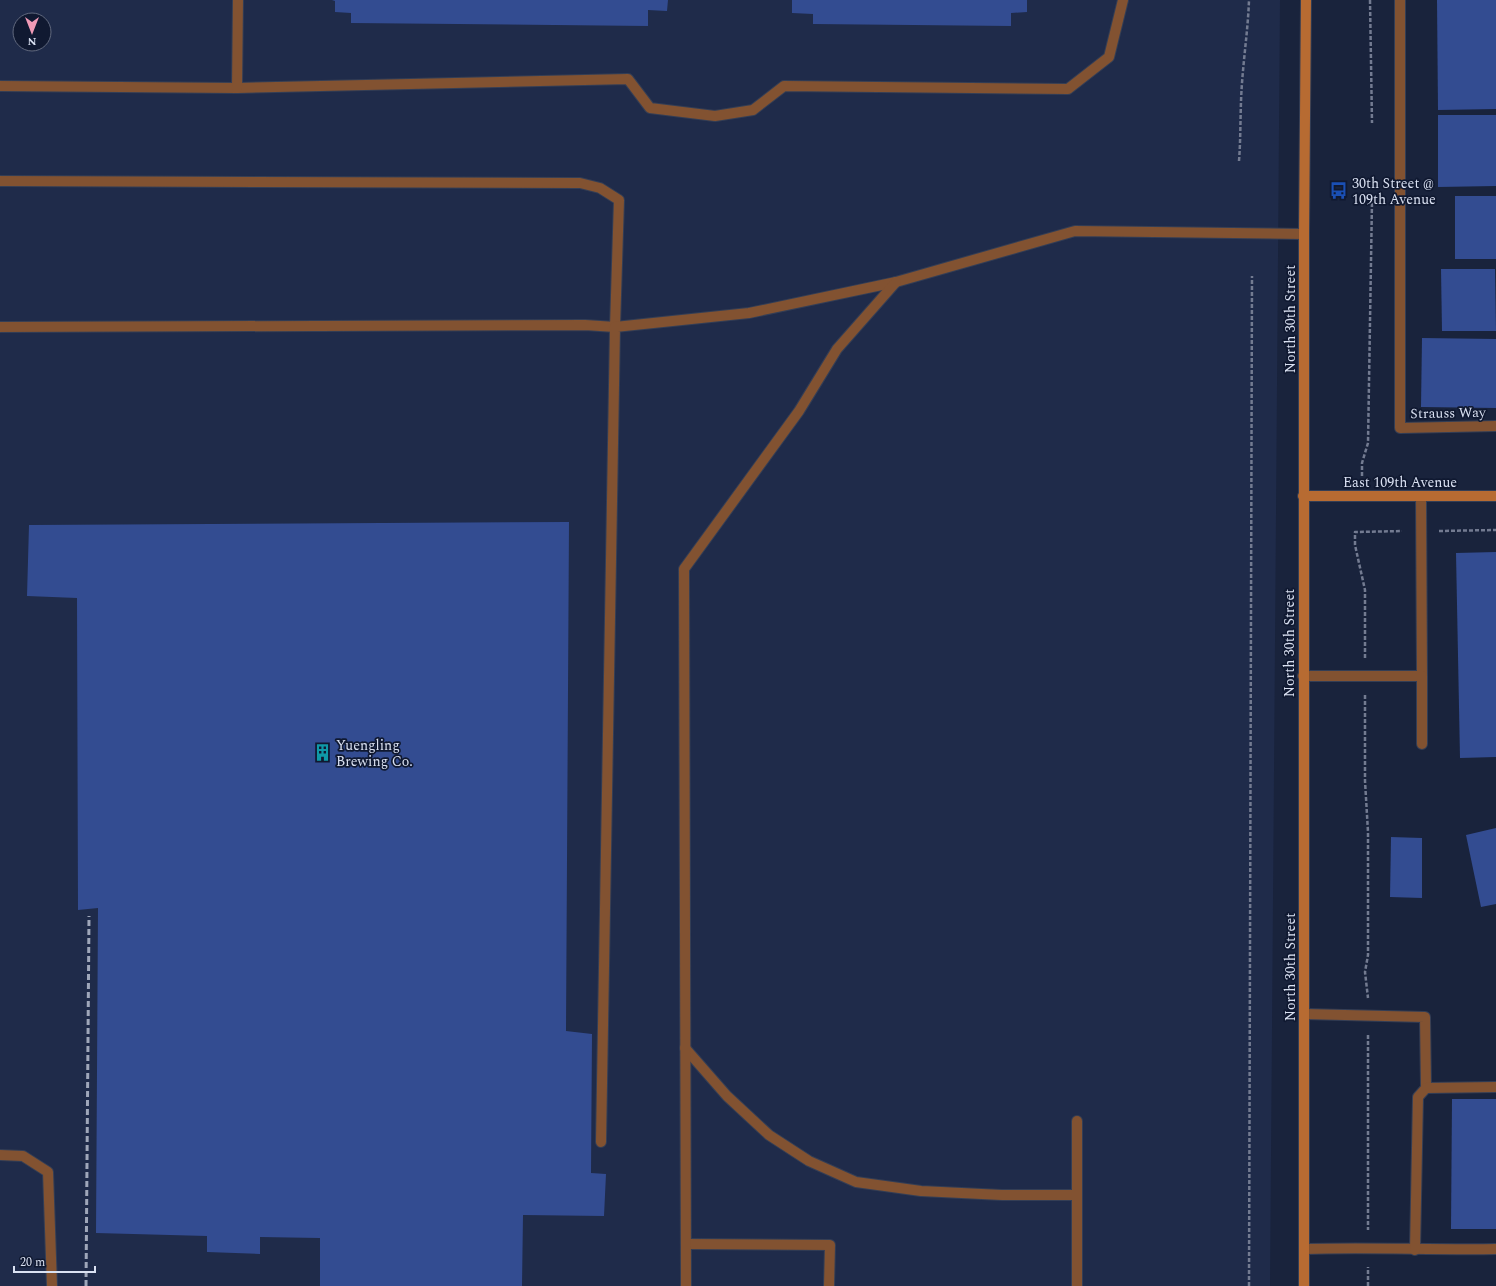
<svg xmlns="http://www.w3.org/2000/svg" width="1496" height="1286" font-family="Spectral,serif">
	<rect width="100%" height="100%" fill="#19233c"/>
	<path fill="#1f2b4a" fill-rule="evenodd" d="M0,0H1280L1270,1286H0ZM20,20H44V44H20Z"/>
	<g fill="#334c91">
		<polygon points="332,0 668,0 667,11 648,10 648,26 351,23 351,13 335,12 335,1"/>
		<polygon points="792,0 1027,0 1027,12 1011,13 1011,26 813,24 813,14 792,13"/>
		<polygon points="1437,0 1496,0 1496,109 1438,110"/>
		<polygon points="1438,115 1496,115 1496,186 1438,187"/>
		<rect x="1455" y="196" width="41" height="63"/>
		<polygon points="1441,269 1495,269 1496,331 1442,331"/>
		<polygon points="1422,338 1496,339 1496,408 1421,407"/>
		<polygon points="569,522 566,1031 592,1034 591,1173 606,1174 604,1216 523,1215 522,1286 320,1286 320,1238 260,1237 260,1254 207,1252 207,1236 96,1233 98,908 78,910 77,598 27,596 29,525"/>
		<polygon points="1496,552 1496,757 1460,758 1456,553"/>
		<polygon points="1496,828 1496,904 1481,907 1466,835"/>
		<polygon points="1391,837 1422,838 1422,898 1390,897"/>
		<polygon points="1452,1099 1496,1099 1496,1229 1451,1229"/>
	</g>
	<g fill="none" stroke-linecap="round" stroke-linejoin="round">
		<defs>
			<g id="lane">
				<polyline points="0,86 237,88 628,79 650,108 715,116 753,110 784,86 1068,89 1109,57 1123,0"/>
				<polyline points="237,88 238,0"/>
				<polyline points="0,181 580,183 600,188 619,200 615,327 585,325 0,327"/>
				<polyline points="1421,496 1422,676"/>
				<polyline points="1303,676 1422,676 1422,744"/>
				<polyline points="1304,1014 1425,1017 1426,1088"/>
				<polyline points="685,1048 727,1096 769,1135 809,1161 856,1182 921,1191 1002,1195 1077,1195"/>
				<polyline points="1077,1121 1077,1286"/>
				<polyline points="601,1142 615,327 749,313 896,282 1075,231 1304,234"/>
				<polyline points="0,1155 23,1156 48,1172 52,1286"/>
				<polyline points="686,1244 830,1245 829,1286"/>
				<path d="M1304,1249C1368,1247 1432,1250 1496,1249"/>
				<polyline points="1415,1250 1418,1097 1426,1088 1496,1087"/>
				<polyline points="686,1286 684,569 799,411 837,349 896,282"/>
			</g>
			<polyline id="street" points="1400,0 1400,428 1496,426"/>
			<g id="secondary">
				<polyline points="1303,496 1496,496"/>
				<polyline points="1304,1286 1304,234 1306,0"/>
			</g>
		</defs>
		<use href="#lane" stroke="#343e55" stroke-width="12"/>
		<use href="#street" stroke="#343e55" stroke-width="12"/>
		<use href="#secondary" stroke="#343e55" stroke-width="12"/>
		<g stroke="#737b91" stroke-width="2.5" stroke-dasharray="4 2" stroke-linecap="butt">
			<polyline points="1370,0 1372,123"/>
			<path d="M1239,161C1241,135 1240,109 1242,83C1244,55 1248,28 1249,0"/>
			<polyline points="1362,476 1362,463 1368,443 1372,201"/>
			<polyline points="1439,531 1496,530"/>
			<polyline points="1365,658 1365,590 1355,545 1355,532 1402,531"/>
			<polyline points="1365,695 1365,781 1368,832 1368,955 1365,972 1368,998"/>
			<polyline points="1368,1035 1368,1230"/>
			<polyline points="1249,1286 1252,276"/>
			<polyline points="1368,1286 1368,1267"/>
		</g>
		<use href="#lane" stroke="#825231" stroke-width="10"/>
		<use href="#street" stroke="#825231" stroke-width="10"/>
		<use href="#secondary" stroke="#b76b32" stroke-width="10"/>
		<polyline stroke="#9fa7ba" stroke-width="3" stroke-dasharray="6 3" stroke-linecap="butt" points="86,1286 89,916"/>
	</g>
	<defs>
		<symbol id="bus-bare" viewBox="-9 -9 18 18"><path d="M-5-6H5V4H4V6H2V4H-2V6H-4V4H-5ZM-3.5-4V0h7V-4ZM-3.5 1.2v1.5H-2V1.2ZM2 1.2v1.5H3.5V1.2Z" fill="#1a4fb4" stroke="#101931" stroke-width="2.5" paint-order="stroke"/></symbol>
		<symbol id="building-bare" viewBox="-9 -9 18 18"><path d="M-4-6H4V6H1V3H-1V6H-4ZM-2.5-4.3h1.7v1.8h-1.7ZM.8-4.3h1.7v1.8H.8ZM-2.5-1h1.7V.8h-1.7ZM.8-1h1.7V.8H.8Z" fill="#0f9aa8" stroke="#101931" stroke-width="2.5" paint-order="stroke"/></symbol>
	</defs>
	<g fill-rule="evenodd">
		<use href="#bus-bare" x="1326" y="178" width="25" height="25"/>
		<use href="#building-bare" x="310" y="740" width="25" height="25"/>
	</g>
	<g text-anchor="middle" dominant-baseline="central" stroke-width="3.5" stroke-linejoin="round" paint-order="stroke">
		<g font-size="14" fill="#dae1f2" stroke="#101931" text-anchor="start">
			<text x="1352" y="183">30th Street @<tspan x="1352" dy="16">109th Avenue</tspan></text>
			<text x="336" y="745">Yuengling<tspan x="336" dy="16">Brewing Co.</tspan></text>
		</g>
		<g font-size="14" fill="#dae1f2" stroke="#101931">
			<text transform="translate(1290 319) rotate(-90)">North 30th Street</text>
			<text transform="translate(1448 413) rotate(-1)">Strauss Way</text>
			<text x="1400" y="482">East 109th Avenue</text>
			<text transform="translate(1289 643) rotate(-90)">North 30th Street</text>
			<text transform="translate(1290 967) rotate(-90)">North 30th Street</text>
		</g>
	</g>
	<g transform="translate(32 32) rotate(180)"><circle r="19" fill="#101931" stroke="#61697e"/>
	<path d="M0-3L7 15L0 10L-7 15Z" fill="#f09ab6"/>
	<text y="-6" font-size="11" font-weight="bold" text-anchor="middle" fill="#dae1f2">N</text>
	</g>
	<path d="M14 1266v6h81v-6" fill="none" stroke="#dae1f2" stroke-width="2"/>
	<text x="20" y="1266" font-size="12" fill="#dae1f2" stroke="#101931" stroke-width="3" paint-order="stroke">20 m</text>
</svg>
